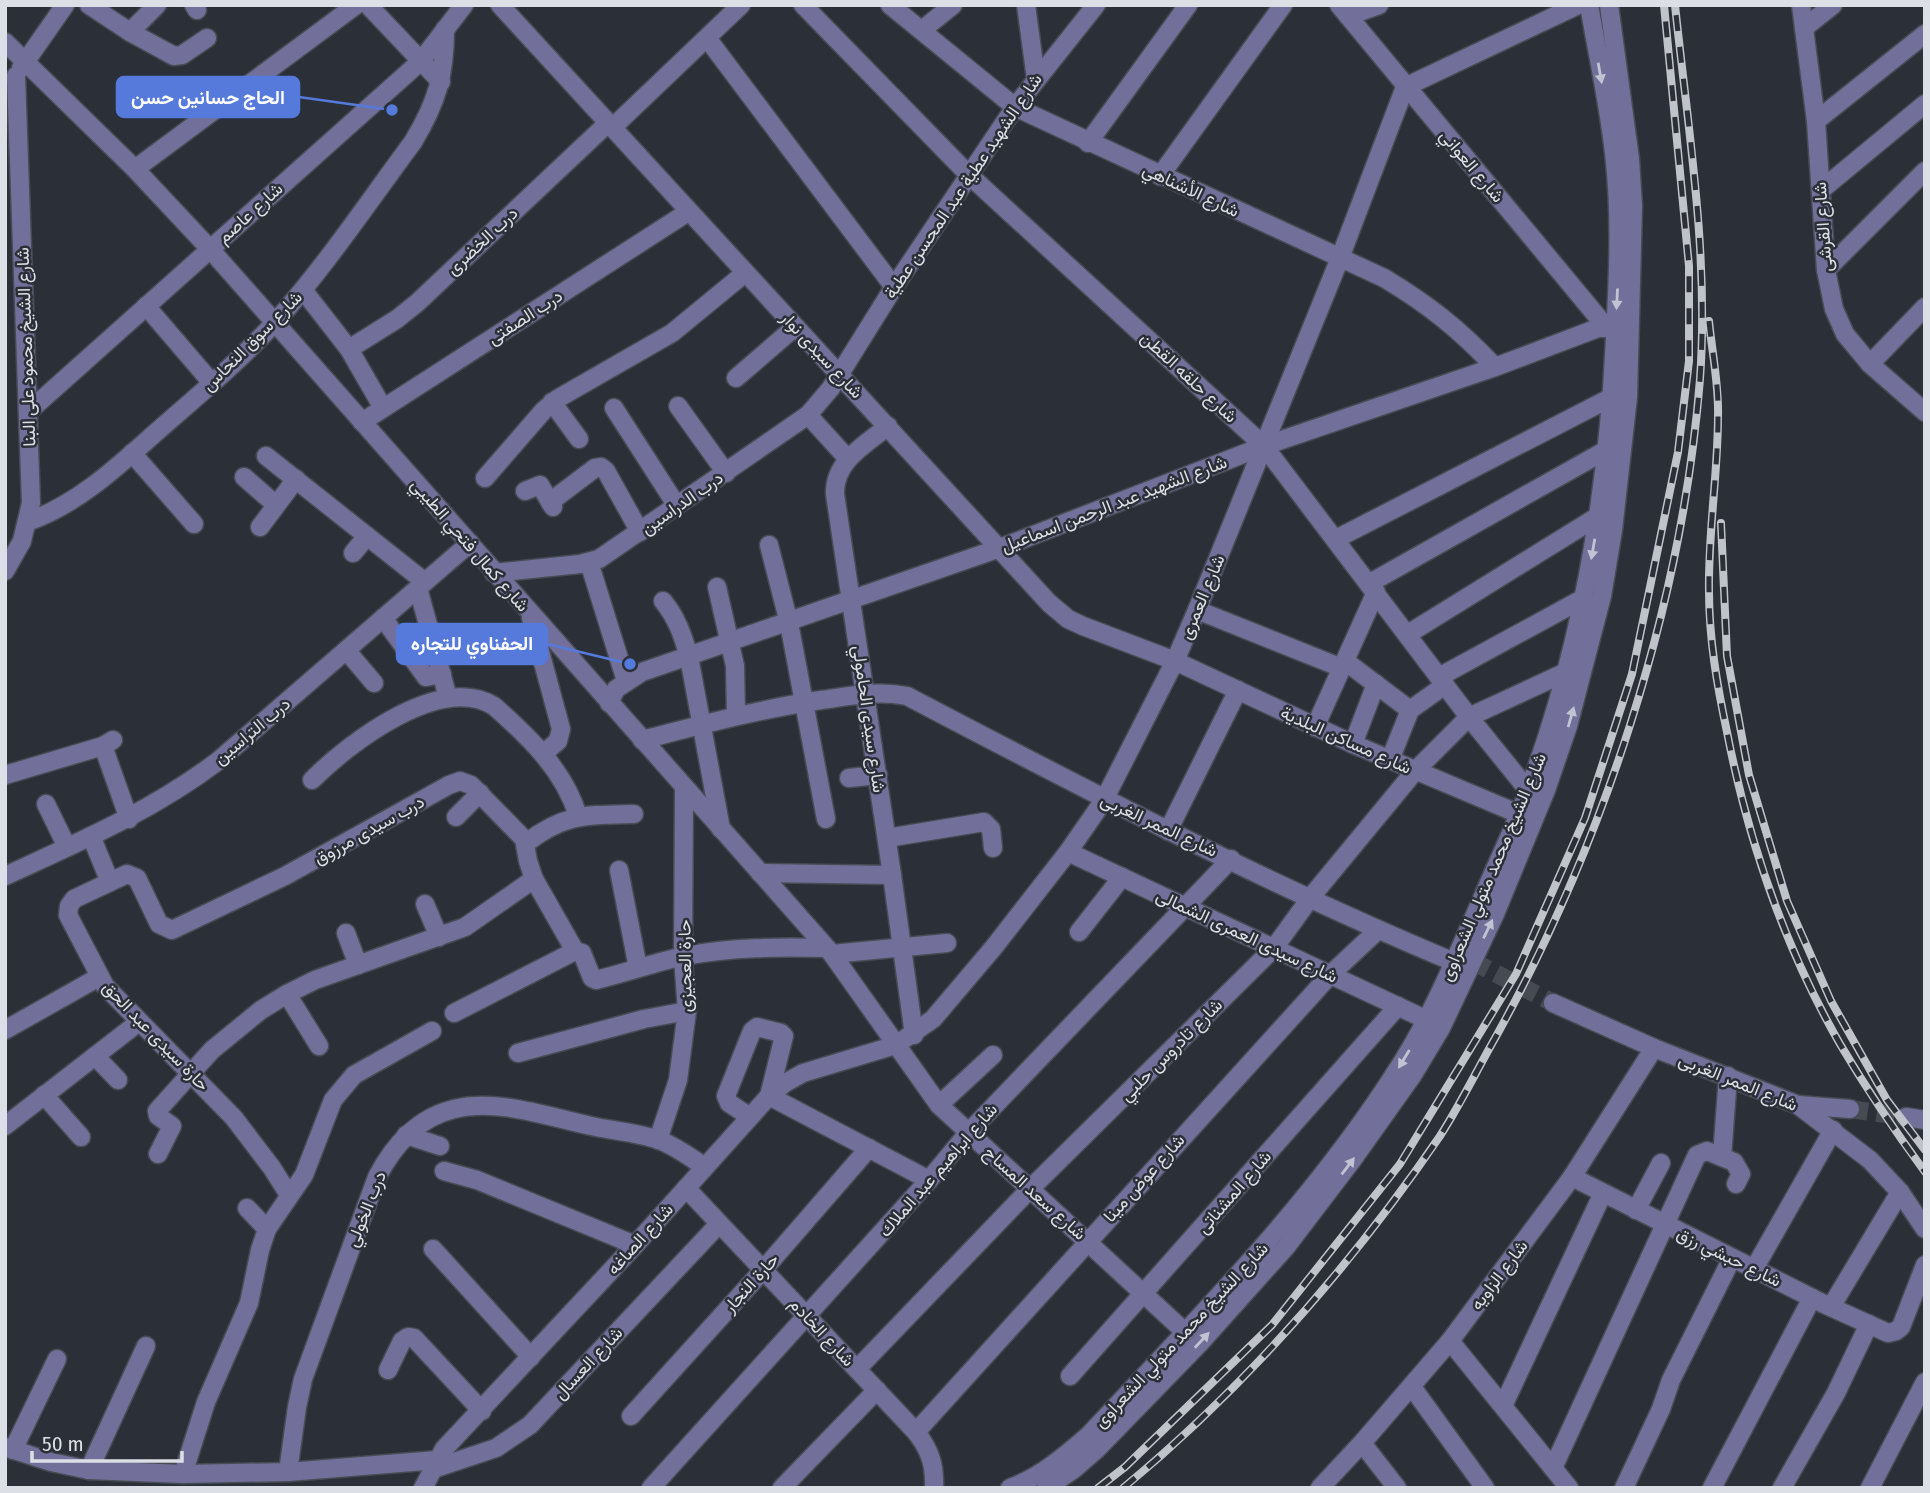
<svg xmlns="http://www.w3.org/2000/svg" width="1930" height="1493" font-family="'Fira Sans Condensed',Vazirmatn,sans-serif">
	<rect width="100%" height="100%" fill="#2b3038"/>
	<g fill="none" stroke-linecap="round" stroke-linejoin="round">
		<g stroke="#464a52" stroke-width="18" stroke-dasharray="18 9" stroke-linecap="butt">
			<polyline points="1472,961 1553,1003"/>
			<polyline points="1850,1109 1906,1117"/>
		</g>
		<defs>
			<g id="minor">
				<polyline points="89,5 130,32 174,56 182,55 207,38"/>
				<polyline points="194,5 197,10"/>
				<polyline points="368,5 441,82"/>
				<polyline points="500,5 1049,603 1068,619 1083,626 1175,661 1353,744 1519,814"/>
				<polyline points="803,5 968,174 1264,446 1469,717 1528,790"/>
				<path d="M890,5L1015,107L1384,278C1429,305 1459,329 1495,367"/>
				<polyline points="1026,5 1036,79"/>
				<polyline points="1339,5 1606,327"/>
				<polyline points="1801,5 1816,121 1826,270 1834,309 1845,334 1870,364 1925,412"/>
				<polyline points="1348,16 1379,5"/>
				<polyline points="1804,28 1833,5"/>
				<polyline points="922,30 953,5"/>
				<polyline points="130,32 157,5"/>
				<polyline points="707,38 894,287"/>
				<polyline points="5,42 135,169 210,249 832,954 939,1105 1185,1332"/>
				<polyline points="21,68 65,5"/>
				<polyline points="1816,121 1925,34"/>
				<polyline points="612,128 741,5"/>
				<polyline points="1088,143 1188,5"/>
				<polyline points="135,169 356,5"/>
				<polyline points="1160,176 1283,5"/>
				<polyline points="1821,190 1925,104"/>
				<polyline points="1826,270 1925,171"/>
				<polyline points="303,290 349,349 383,408"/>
				<polyline points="146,306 212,383"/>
				<polyline points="349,349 397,319 417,303 608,123"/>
				<polyline points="1870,364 1925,307"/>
				<polyline points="736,378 795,327"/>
				<polyline points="552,402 579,439"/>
				<polyline points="678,406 726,473"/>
				<polyline points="614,408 677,506"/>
				<polyline points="28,412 421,61 464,5"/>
				<polyline points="808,415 848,459"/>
				<polyline points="362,422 688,212"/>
				<path d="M888,426C865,445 834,461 835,494L892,875L914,1035"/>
				<polyline points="132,453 194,524"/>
				<polyline points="266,456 425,582"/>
				<polyline points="244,477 276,505"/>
				<polyline points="485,478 544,410 557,399 672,333 745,273"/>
				<polyline points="525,491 540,485 553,507"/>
				<polyline points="550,502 595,468 601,467 606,471 640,532"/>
				<path d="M27,522C76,505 115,469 153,435C195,398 240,361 278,319C327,264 369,201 413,142C437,102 445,75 445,29"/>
				<polyline points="260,527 296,479"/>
				<polyline points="1336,539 1612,397"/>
				<polyline points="769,545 789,623 826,819"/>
				<polyline points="353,553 367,536"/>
				<polyline points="589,562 626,681"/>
				<polyline points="5,571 22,541 31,503 16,76"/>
				<polyline points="494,573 580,564 599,559 808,415 831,388 894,287 1015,107 1096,5"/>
				<polyline points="1370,583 1608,449"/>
				<polyline points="717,587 735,666 736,716"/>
				<polyline points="418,588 448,698"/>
				<path d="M663,601C677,618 683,636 689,657L721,829"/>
				<polyline points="1197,610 1342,668"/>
				<polyline points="383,618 426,677 442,674"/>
				<polyline points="531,618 561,729 558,741 543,754"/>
				<polyline points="1408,634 1600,515"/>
				<polyline points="346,650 374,683"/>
				<polyline points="1345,661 1410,710"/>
				<polyline points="1439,677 1584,598"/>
				<polyline points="609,703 616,689 642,672 1000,548 1264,446 1495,367 1598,328 1627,328"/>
				<polyline points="1315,727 1376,592"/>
				<path d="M642,740C701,725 760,709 821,700C850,696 877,690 907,696C1086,790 1267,884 1454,962"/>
				<polyline points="1353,744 1376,684"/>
				<polyline points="103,746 129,819"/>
				<polyline points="1390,760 1410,710 1445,685"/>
				<polyline points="5,775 103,746 113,740"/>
				<polyline points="849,778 878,775"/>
				<path d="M312,780C349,743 440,673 494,706C529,737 564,770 578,816"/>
				<polyline points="46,804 67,847"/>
				<polyline points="456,817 480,793"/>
				<polyline points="1168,831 1238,690"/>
				<polyline points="91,836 110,882"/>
				<polyline points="887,838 984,822 991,829 993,848"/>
				<path d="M526,843C565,813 587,815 634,814"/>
				<polyline points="1068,852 1427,1020"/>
				<polyline points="619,870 638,968"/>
				<polyline points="760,873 892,875"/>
				<path d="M5,876C79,842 152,811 218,761L470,543"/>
				<polyline points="425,904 439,937"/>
				<polyline points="1079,932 1122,877"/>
				<polyline points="346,933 358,965"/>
				<polyline points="832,954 947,943"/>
				<polyline points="287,994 319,1046"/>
				<polyline points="1553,1003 1654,1048 1798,1105 1870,1160 1900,1192 1925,1229"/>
				<path d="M454,1013L575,951L582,953L592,978L596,980C626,973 655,962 685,956C732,947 778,947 826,948"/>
				<polyline points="5,1030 99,977"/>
				<polyline points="518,1053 644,1019 687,1011"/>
				<polyline points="95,1056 118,1080"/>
				<polyline points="44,1095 81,1137"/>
				<polyline points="939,1105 993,1055"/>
				<polyline points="1798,1105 1850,1109"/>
				<polyline points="750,1117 729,1103 726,1096 752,1031 757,1027 781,1033 784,1036 769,1096 929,1180"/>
				<polyline points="1906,1117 1925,1120"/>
				<polyline points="5,1126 139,1022"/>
				<polyline points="406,1135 440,1146"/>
				<polyline points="658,1140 678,1080 687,1011 683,957 684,789"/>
				<polyline points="158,1154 172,1126 158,1116 157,1111 212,1050 261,1010 287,994 315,980 465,927 534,879"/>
				<polyline points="1722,1157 1728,1076"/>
				<polyline points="444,1171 477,1180 635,1245"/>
				<polyline points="1572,1177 1824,1304 1888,1333 1896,1331 1901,1327 1925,1265"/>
				<path d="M686,1188L916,1432C930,1450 935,1465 934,1488"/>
				<polyline points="289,1195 272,1168 234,1118 105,986 68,915 69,906 74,899 127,874 137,878 159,924 172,930 285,876 449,785 460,781 471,785 524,839 528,861 534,879 575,951"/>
				<polyline points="247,1208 267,1229"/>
				<polyline points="1636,1210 1661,1163"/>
				<polyline points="433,1249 531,1357"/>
				<polyline points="1754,1269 1833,1130"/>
				<polyline points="1831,1307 1900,1192"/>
				<polyline points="1450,1341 1569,1488"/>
				<polyline points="857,1369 1031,1188 1274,948 1311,897 1415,771 1469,717 1566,672"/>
				<polyline points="388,1370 402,1341 408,1337 414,1338 482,1411"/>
				<polyline points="1070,1376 1398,1006"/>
				<polyline points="1412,1387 1485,1488"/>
				<polyline points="1503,1406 1603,1193"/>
				<polyline points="631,1416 764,1269 869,1148"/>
				<polyline points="916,1432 1330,975 1378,930"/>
				<polyline points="1362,1443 1397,1488"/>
				<polyline points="5,1447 51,1462 89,1470 183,1474 288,1472 437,1460"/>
				<polyline points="13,1450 57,1359"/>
				<polyline points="1553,1468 1697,1155 1707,1151 1734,1162 1741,1174 1736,1184"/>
				<polyline points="433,1469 496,1448 530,1425 719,1224"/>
				<polyline points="89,1470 146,1346"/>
				<path d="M288,1472L297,1407L303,1379L377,1177C394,1145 417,1118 454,1109C499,1098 552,1118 596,1127C616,1131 639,1133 659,1140C675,1146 690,1157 705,1167"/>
				<polyline points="183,1474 206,1402 249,1303 260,1250 267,1229 304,1175 333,1100 354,1075 432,1031"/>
				<polyline points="423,1488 444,1449 635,1245 769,1096 785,1083 803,1073 896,1045 933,1019 994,947 1068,852 1104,800 1175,661 1197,610 1340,258 1405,87 1578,5"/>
				<polyline points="651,1488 929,1180 968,1133 1231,859"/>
				<polyline points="782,1488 877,1390"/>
				<path d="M1010,1488C1040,1477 1065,1456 1089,1435C1199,1317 1315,1201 1401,1064C1434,1012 1457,955 1482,899C1497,863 1515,827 1529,789C1583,644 1608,492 1615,338C1618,279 1621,221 1615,162C1610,110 1598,57 1589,5"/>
				<polyline points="1046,1488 1074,1469 1097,1449 1200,1343 1286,1247 1353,1159 1412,1076 1441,1028 1495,914 1546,790 1568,726 1602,596 1613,530 1628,397 1633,206 1630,159 1609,5"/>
				<polyline points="1320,1488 1362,1443 1450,1341 1572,1177 1654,1048"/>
				<polyline points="1624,1488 1661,1409 1671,1380 1732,1258"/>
				<polyline points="1712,1488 1812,1298"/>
				<polyline points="1782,1488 1836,1393 1869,1324"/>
				<polyline points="1870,1488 1925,1382"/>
			</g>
		</defs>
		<use href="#minor" stroke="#474c54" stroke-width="21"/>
		<use href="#minor" stroke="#72709a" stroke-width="18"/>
		<defs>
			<g id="rail">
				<path d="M1709,321C1712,352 1719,385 1718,416C1718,474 1708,532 1709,591C1709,639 1717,685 1727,732C1748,840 1785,948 1840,1044C1866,1088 1895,1131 1925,1172"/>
				<polyline points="1721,523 1727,656 1749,775 1787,901 1831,1001 1887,1100 1925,1150"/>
				<polyline points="1098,1488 1125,1467 1272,1325 1400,1164 1516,974 1585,818 1632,674 1678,452 1689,361 1689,266 1664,5"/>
				<path d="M1123,1488C1245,1387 1351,1266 1440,1136C1458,1108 1473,1078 1489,1049C1602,849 1682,608 1700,379C1709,254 1688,129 1675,5"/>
			</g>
		</defs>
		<use href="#rail" stroke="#c0c3ca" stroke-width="8"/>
		<use href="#rail" stroke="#2b3038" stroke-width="5" stroke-dasharray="16" stroke-linecap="butt"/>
	</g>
	<defs><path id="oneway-solid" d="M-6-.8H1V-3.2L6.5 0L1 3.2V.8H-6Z" transform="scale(1.75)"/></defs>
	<g fill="#c2c3d2">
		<use href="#oneway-solid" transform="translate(1600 73) rotate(80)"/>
		<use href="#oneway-solid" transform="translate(1617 299) rotate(93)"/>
		<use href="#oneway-solid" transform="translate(1593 549) rotate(100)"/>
		<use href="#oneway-solid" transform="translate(1571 717) rotate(-74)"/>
		<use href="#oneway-solid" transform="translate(1488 929) rotate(-64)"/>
		<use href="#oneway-solid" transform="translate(1404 1059) rotate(121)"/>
		<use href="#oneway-solid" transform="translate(1348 1166) rotate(-53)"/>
		<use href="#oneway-solid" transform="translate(1202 1340) rotate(-47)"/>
	</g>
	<g text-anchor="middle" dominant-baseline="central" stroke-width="5" stroke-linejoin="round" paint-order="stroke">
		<g font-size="18" fill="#dcdfe5" stroke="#2b3038">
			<text transform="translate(1472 166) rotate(50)">شارع العواني</text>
			<text transform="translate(963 186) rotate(-56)">شارع الشهيد عطية عبد المحسن عطية</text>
			<text transform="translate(1191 190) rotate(25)">شارع الأشناهي</text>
			<text transform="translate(250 213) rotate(-42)">شارع عاصم</text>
			<text transform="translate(1823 227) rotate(-94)">شارع القرشى</text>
			<text transform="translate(482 241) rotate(-43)">درب الخضرى</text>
			<text transform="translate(525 317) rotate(-33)">درب الصفتى</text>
			<text transform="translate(252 341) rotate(-45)">شارع سوق النحاس</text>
			<text transform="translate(26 347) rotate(-92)">شارع الشيخ محمود على البنا</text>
			<text transform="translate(822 355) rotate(47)">شارع سيدى نوار</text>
			<text transform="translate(1189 377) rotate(43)">شارع حلقه القطن</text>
			<text transform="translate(682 503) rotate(-35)">درب الدراسين</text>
			<text transform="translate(1114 504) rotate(-21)">شارع الشهيد عبد الرحمن اسماعيل</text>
			<text transform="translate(470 545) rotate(49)">شارع كمال فتحي الطيبي</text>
			<text transform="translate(1202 597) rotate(-67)">شارع العمرى</text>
			<text transform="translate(869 719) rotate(82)">شارع سيدى الحامولي</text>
			<text transform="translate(252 731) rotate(-40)">درب التراسين</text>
			<text transform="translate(1346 740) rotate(24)">شارع مساكن البلدية</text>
			<text transform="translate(1159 825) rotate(25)">شارع الممر الغربى</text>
			<text transform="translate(369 830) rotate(-29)">درب سيدى مرزوق</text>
			<text transform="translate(1493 867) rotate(-67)">شارع الشيخ محمد متولي الشعراوى</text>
			<text transform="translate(1247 936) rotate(25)">شارع سيدى العمرى الشمالى</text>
			<text transform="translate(685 966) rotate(-91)">حارة العجيزى</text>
			<text transform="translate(156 1036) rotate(46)">حارة سيدى عبد الحق</text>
			<text transform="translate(1171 1050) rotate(-45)">شارع تادروس حلبي</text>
			<text transform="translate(1738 1082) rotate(22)">شارع الممر الغربى</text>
			<text transform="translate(938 1170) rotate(-49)">شارع ابراهيم عبد الملاك</text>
			<text transform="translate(1144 1178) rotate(-48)">شارع عوض مينا</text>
			<text transform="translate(1234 1192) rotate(-49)">شارع المشناتى</text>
			<text transform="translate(1035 1193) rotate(42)">شارع سعد المساح</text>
			<text transform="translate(366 1209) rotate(-68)">درب الخولي</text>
			<text transform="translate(640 1239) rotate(-48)">شارع الصاغه</text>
			<text transform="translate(1729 1257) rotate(26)">شارع حبشي رزق</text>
			<text transform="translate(1499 1275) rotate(-53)">شارع الزاويه</text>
			<text transform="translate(751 1283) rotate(-48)">حارة النجار</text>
			<text transform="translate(822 1332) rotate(47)">شارع الخادم</text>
			<text transform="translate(1181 1335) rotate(-47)">شارع الشيخ محمد متولي الشعراوى</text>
			<text transform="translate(588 1363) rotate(-47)">شارع العسال</text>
		</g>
	</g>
	<path fill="none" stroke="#567adc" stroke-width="2.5" d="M392 110L299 97M630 664L547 644"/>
	<g fill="#567adc" stroke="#2b3038" stroke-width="2.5">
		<circle cx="392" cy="110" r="7"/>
		<circle cx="630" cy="664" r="7"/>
	</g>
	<g fill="#567adc" stroke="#567adc" stroke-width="2.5">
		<rect x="117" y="77" width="182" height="40" rx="7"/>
		<rect x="397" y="624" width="150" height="40" rx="7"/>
	</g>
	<g font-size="19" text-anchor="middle" font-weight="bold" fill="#fff">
		<text x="208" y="104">الحاج حسانين حسن</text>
		<text x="472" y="650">الحفناوي للتجاره</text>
	</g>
	<rect width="1930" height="1493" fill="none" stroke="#dcdfe5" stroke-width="14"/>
	<path d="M32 1451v10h150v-10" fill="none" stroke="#dcdfe5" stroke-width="3.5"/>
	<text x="42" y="1451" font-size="21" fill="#dcdfe5" stroke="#2b3038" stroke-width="5" paint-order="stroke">50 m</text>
</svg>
